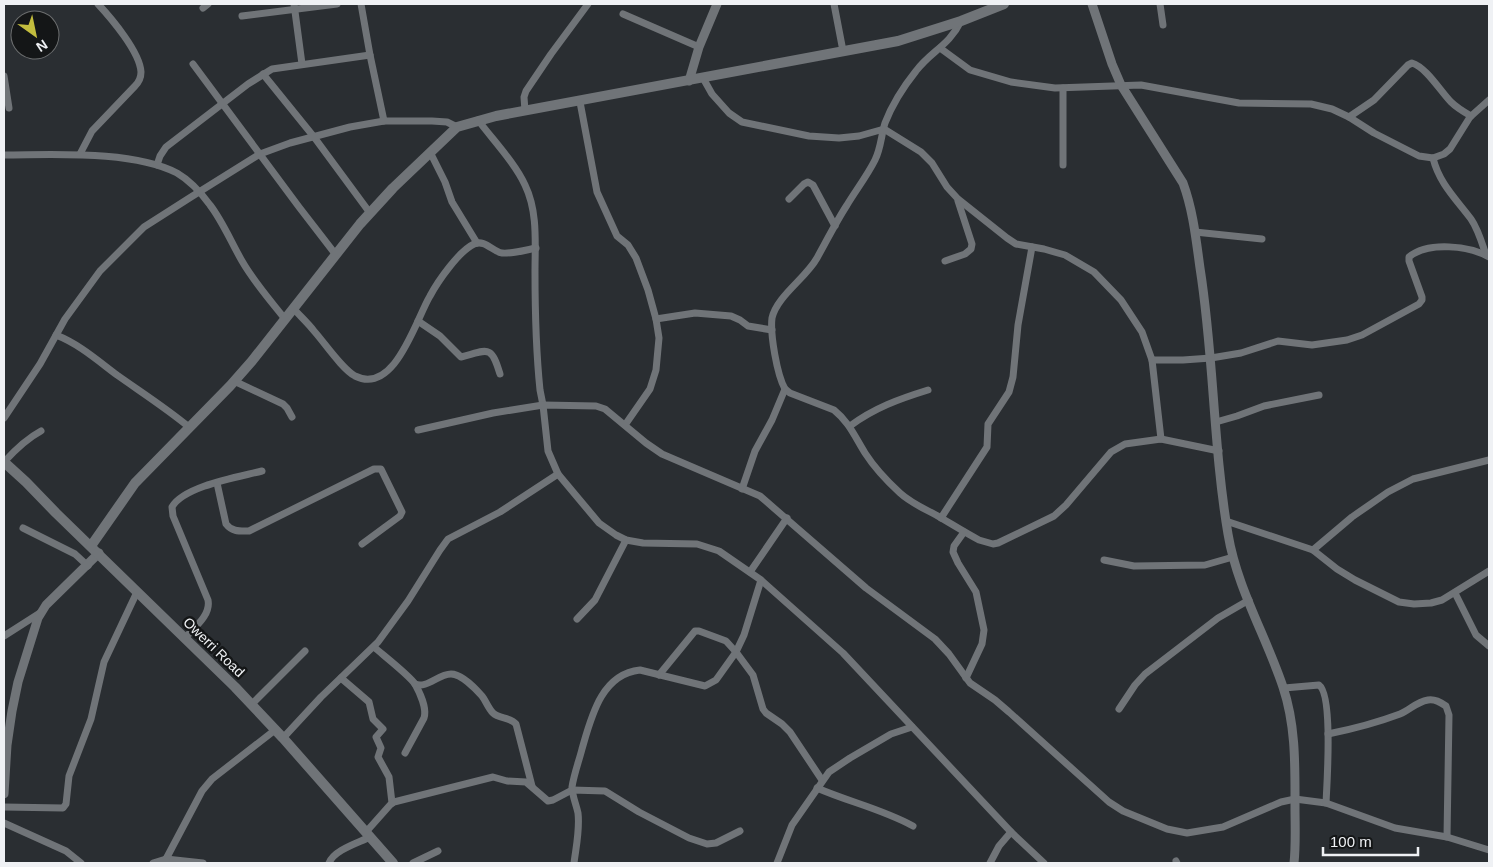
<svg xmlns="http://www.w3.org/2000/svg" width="1493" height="867" font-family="Arial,sans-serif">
	<rect width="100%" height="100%" fill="#2a2e32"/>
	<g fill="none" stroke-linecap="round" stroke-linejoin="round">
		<g stroke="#707478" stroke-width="7">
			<polyline points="294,4 302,64"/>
			<polyline points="361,4 370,55 384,121"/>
			<polyline points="834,4 843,51"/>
			<polyline points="1160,4 1163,25"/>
			<polyline points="203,8 208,4"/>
			<polyline points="623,14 699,47"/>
			<polyline points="242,16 337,4"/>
			<path d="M961,21C949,46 931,51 916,71C904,86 892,105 885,123C881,136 881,148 875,160C867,176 856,190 847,205C836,222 827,240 817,258C806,278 777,296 772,318C770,334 777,375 785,389L790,393L834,410C849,422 855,437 865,453C874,467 888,482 900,493C911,503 923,508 936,515C950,523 964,532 979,540L993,544L998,543L1054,516L1066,505L1111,452L1125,444L1161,439L1219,451"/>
			<polyline points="940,48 970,70 1011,82 1055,88 1141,85 1239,103 1311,104 1332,109 1349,117 1374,133 1419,156 1433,158 1444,154 1450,149 1470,117 1489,100"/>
			<polyline points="193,64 299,207 336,255"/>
			<polyline points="263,74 314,137 370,213"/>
			<polyline points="4,76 9,108"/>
			<polyline points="703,78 712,94 729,113 742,122 809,136 839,138 859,136 884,129 921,152 932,163 947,187 958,199 1007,238 1016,244 1044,249 1065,255 1094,272 1121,300 1142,332 1152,360 1161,439"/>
			<polyline points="580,102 597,192 617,236 628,245 636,258 648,290 656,319 659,338 656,370 650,389 625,425"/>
			<polyline points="525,111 524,97 526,91 551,54 588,4"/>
			<path d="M1349,117L1374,100L1408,65L1412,63C1426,67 1441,92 1451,102C1457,108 1464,112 1471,116"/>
			<path d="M478,120C493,140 515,163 525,185C538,212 535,243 535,272C535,311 536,351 540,390L543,405L548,451L558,474L599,523L616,535L626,540L643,543L697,544L719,551L761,580L843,653L1011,832L1044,863"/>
			<polyline points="430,152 445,182 452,202 477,243"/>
			<path d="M80,154L92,131L135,86C139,82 141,78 141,72C140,52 111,18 98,4"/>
			<path d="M4,155C54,155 132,150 177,173C189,180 202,194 210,205C223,222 231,242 242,261C254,282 270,300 285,319"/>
			<path d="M1433,158C1439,183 1456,199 1471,219C1478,229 1482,243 1486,255"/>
			<polyline points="157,165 160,156 166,147 248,84 272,69 370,55"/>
			<polyline points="1063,165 1063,88"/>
			<polyline points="789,199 804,184 808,182 813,185 835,226"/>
			<polyline points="1195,232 1262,239"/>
			<polyline points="945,261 965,254 971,249 972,244 958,201"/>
			<path d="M293,308C300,316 308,323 314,331C324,342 342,369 355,376C395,396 416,319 430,296C438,281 459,251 474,244C485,239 493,252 502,253C512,254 526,250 536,248"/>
			<polyline points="656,319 695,313 731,316 740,320 748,326 772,330"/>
			<path d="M418,321L440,336L461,357C488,350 491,344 500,374"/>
			<path d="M56,335C79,344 97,360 117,375C141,392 166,408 189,427"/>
			<path d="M1152,360H1183L1211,358L1241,353L1278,341L1312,345L1347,340L1362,335L1419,304L1422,300V297L1409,261V257C1428,241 1470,246 1489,257"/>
			<polyline points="234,381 283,404 287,408 292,417"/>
			<polyline points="4,418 40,364 65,319 100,271 144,227 191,197 260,154 290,143 350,127 384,121 432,121 447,122 457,127"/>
			<polyline points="1216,422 1237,416 1264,406 1319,395"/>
			<path d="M850,426C874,408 899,399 928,390"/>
			<polyline points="418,430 493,413 543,405 596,406 605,409 646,443 662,454 760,496 866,588 935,639 949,654 970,683 995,700 1009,712 1109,802 1123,811 1167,829 1187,833 1223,827 1281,802 1295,799 1326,803 1395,828 1447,837 1489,850"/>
			<path d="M4,462C15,450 26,439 41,431"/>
			<path d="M217,483L226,524C232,532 240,531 249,531L374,469H381L402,512L400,516L362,544"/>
			<polyline points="742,489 755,451 772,420 785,389"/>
			<polyline points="941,518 987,447 988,424 1009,392 1013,377 1018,325 1032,247"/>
			<polyline points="1226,521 1313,550 1337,569 1355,580 1399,602 1414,604 1431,603 1442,600 1489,571"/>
			<polyline points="23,528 75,554 88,566"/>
			<polyline points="964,532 954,546 953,552 958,563 976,592 984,630 982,644 966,678"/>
			<polyline points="1313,550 1352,517 1388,492 1413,479 1489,460"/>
			<polyline points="1104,560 1134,566 1205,565 1233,557"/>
			<polyline points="750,572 787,518"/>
			<polyline points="1455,593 1476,635 1489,646"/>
			<polyline points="577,619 595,600 626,540"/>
			<polyline points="4,636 40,613"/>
			<path d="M185,638C195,627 211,615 208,600L173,516L172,507C184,486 239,477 262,471"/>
			<path d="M374,647C383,655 409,675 415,684C420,693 427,709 424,718L405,753"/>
			<polyline points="659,675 695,631 699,631 726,641 736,652 753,675 763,709 766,713 782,724 790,732 822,780"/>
			<polyline points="341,678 369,702 373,719 383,729 376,737 381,748 378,757 389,777 392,803"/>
			<path d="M415,684C427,689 438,674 451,674C461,674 475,688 482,696C486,701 488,708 493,713C499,719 510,717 516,724L532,786"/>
			<path d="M1284,688L1319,685C1333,695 1327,783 1326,803"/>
			<polyline points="252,704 305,651"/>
			<polyline points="1119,709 1135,685 1145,674 1218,618 1249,600"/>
			<path d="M1328,734C1353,729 1376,723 1400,714C1410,710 1416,702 1428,700C1435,699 1440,702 1446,706L1449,715L1447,837"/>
			<polyline points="283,738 321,697 378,642 408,601 440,550 448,539 500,512 558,474"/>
			<path d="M817,788C849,802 882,809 913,826"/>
			<polyline points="4,807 63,808 66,804 69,776 91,719 104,662 137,592"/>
			<polyline points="4,823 66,851 81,863"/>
			<polyline points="366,832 390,805 394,802 493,777 507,781 526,782 548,801 553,800 572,790 605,791 639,812 689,838 707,844 716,843 740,831"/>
			<polyline points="166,859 203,863"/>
			<polyline points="1176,861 1177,863"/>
			<polyline points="153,863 166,859 202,791 212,779 275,730"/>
			<path d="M329,863C334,850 358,843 370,837"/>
			<polyline points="413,863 438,851"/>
			<path d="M574,863C576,847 580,830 578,813C576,804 572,795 572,787C574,774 579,761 582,749C591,718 601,674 640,670L705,686L716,680L736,652L744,635L761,580"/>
			<polyline points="777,863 792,825 829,772 850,758 891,734 912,727"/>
			<polyline points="990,863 999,846 1011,832"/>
		</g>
		<g stroke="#707478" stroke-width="9">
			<path d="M1092,4L1112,64L1121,85L1183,183C1193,210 1196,239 1200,268C1214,356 1213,446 1228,534C1237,588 1266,636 1283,687C1296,726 1295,766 1295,807C1295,825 1296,845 1294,863"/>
			<polyline points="689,81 699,47 717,4"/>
			<polyline points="4,794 7,745 12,711 18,682 38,618 46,605 99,553"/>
		</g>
		<g stroke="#707478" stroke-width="10">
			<polyline points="4,462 26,482 56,513 235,687 283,738 393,863"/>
			<polyline points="91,546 135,483 230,386 252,361 360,224 393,188 457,127 496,116 898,41 961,21 1004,4"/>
		</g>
	</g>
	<g text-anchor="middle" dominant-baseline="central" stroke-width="5" stroke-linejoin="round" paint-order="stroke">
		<g font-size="14" fill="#eff1f4" stroke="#141617">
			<text transform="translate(214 647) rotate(44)">Owerri Road</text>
		</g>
	</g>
	<rect width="1493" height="867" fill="none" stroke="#eff1f4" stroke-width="10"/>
	<g transform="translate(35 35) rotate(147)"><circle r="24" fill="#141617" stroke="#6c6e6f"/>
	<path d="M0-4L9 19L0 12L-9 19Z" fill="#c3bd3e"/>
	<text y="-8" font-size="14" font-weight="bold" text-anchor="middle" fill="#eff1f4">N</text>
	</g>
	<path d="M1323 847v8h95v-8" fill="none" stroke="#eff1f4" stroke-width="2.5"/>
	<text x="1330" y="847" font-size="15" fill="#eff1f4" stroke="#141617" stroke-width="4" paint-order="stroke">100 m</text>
</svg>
